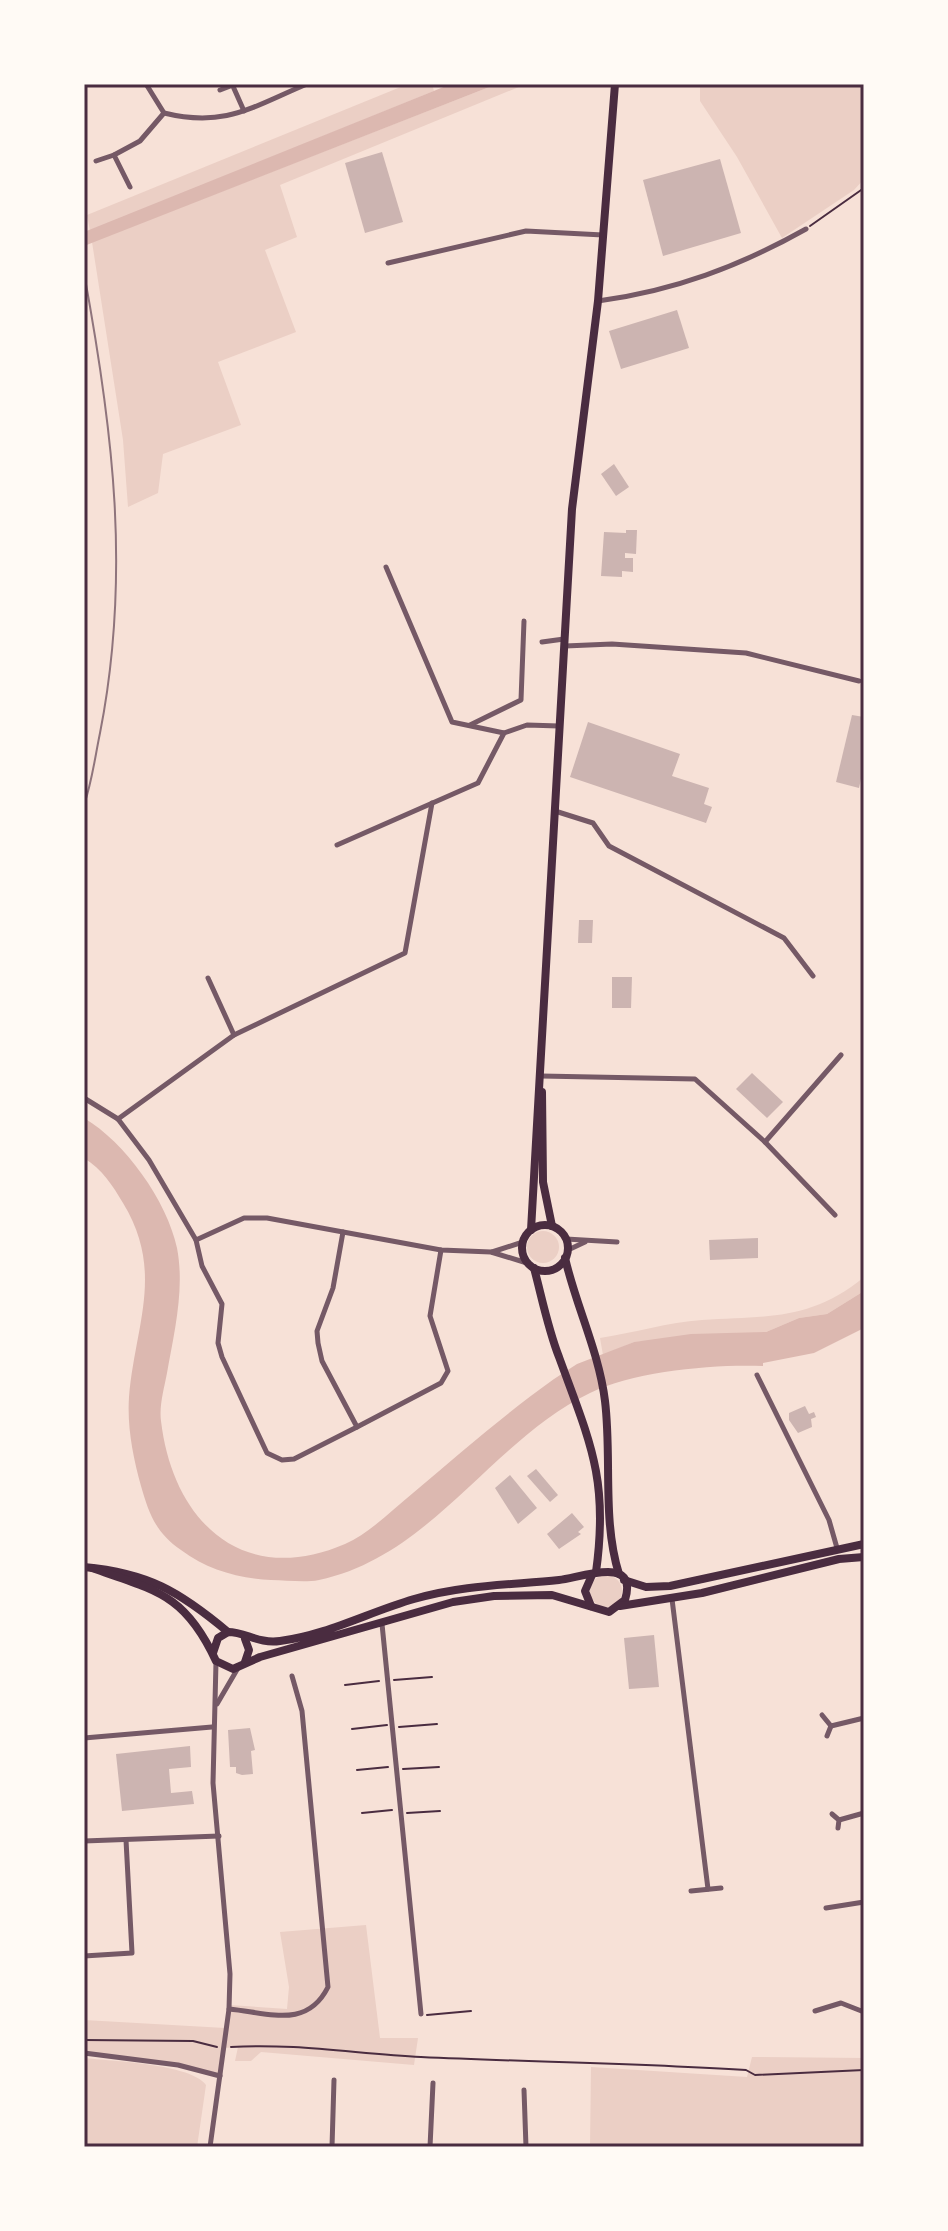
<svg xmlns="http://www.w3.org/2000/svg" width="948" height="2231" font-family="'Golos Text',sans-serif">
	<rect width="100%" height="100%" fill="#f7e1d7"/>
	<g fill="#ebcfc5">
		<polygon points="408,84 432,84 434,91 90,231 87,215"/>
		<polygon points="497,84 526,84 280,185 297,237 265,250 296,332 218,362 241,425 163,454 158,493 128,507 123,440 92,242"/>
		<polygon points="700,84 864,84 864,179 854,190 782,238 737,157 700,101"/>
		<circle cx="543" cy="1247" r="16"/>
		<path d="M864,1277V1291L827,1314L799,1318L766,1332L634,1342L603,1355L600,1338C634,1333 668,1322 702,1320C766,1316 811,1321 864,1277Z"/>
		<circle cx="606" cy="1591" r="16"/>
		<polygon points="366,1925 380,2038 418,2038 414,2065 261,2052 251,2061 235,2061 238,2047 224,2048 220,2076 178,2065 84,2053 84,2020 225,2028 229,2005 287,2009 289,1987 280,1932"/>
		<polygon points="752,2057 864,2058 864,2147 590,2147 591,2067 747,2077"/>
		<path d="M84,2058C110,2061 192,2064 206,2085L197,2147H84Z"/>
	</g>
	<g fill="#dcb8b0">
		<polygon points="451,84 497,84 84,246 84,232"/>
		<path d="M84,1118C125,1142 167,1201 177,1248C185,1289 174,1333 167,1373C164,1389 159,1406 161,1421C173,1522 243,1588 345,1544C370,1533 392,1510 413,1493C459,1454 505,1414 554,1379L577,1364L634,1342L691,1334L766,1332L799,1318L827,1314L864,1291V1328L814,1353L763,1363V1366C714,1364 634,1371 590,1393C491,1441 432,1556 319,1580C304,1583 286,1580 271,1580C237,1578 208,1570 181,1550C156,1533 149,1514 141,1486C133,1457 127,1427 129,1397C135,1325 165,1272 123,1203C113,1186 102,1169 84,1158Z"/>
	</g>
	<g fill="#ccb4b1">
		<polygon points="382,152 403,222 365,233 345,163"/>
		<polygon points="720,159 741,233 663,256 643,180"/>
		<polygon points="677,310 689,348 621,369 609,331"/>
		<polygon points="614,464 629,487 616,496 601,474"/>
		<polygon points="626,530 637,530 636,554 625,553 625,558 633,558 633,572 622,571 622,577 601,576 604,532 626,533"/>
		<polygon points="852,715 864,717 864,765 859,788 836,782"/>
		<polygon points="588,722 680,754 672,776 709,788 704,804 712,807 706,823 570,777"/>
		<polygon points="579,920 593,920 592,943 578,943"/>
		<polygon points="612,977 632,977 631,1008 612,1008"/>
		<polygon points="752,1073 783,1102 767,1118 736,1089"/>
		<polygon points="758,1238 758,1258 710,1260 709,1240"/>
		<polygon points="805,1406 809,1414 814,1412 816,1417 811,1419 812,1427 798,1433 789,1420 789,1413"/>
		<polygon points="536,1469 558,1495 550,1502 527,1476"/>
		<polygon points="510,1475 537,1508 518,1524 495,1488"/>
		<polygon points="572,1513 584,1527 578,1532 581,1534 559,1549 547,1534"/>
		<polygon points="654,1635 659,1687 629,1689 624,1638"/>
		<polygon points="250,1728 255,1750 251,1751 253,1774 242,1775 236,1773 236,1767 230,1767 228,1730"/>
		<polygon points="190,1746 191,1767 169,1769 171,1793 192,1791 194,1804 122,1811 116,1754"/>
	</g>
	<g fill="none" stroke-linecap="round" stroke-linejoin="round">
		<g stroke="#4a2c40" stroke-width="2">
			<polyline points="810,226 864,188"/>
			<polyline points="394,1680 432,1677"/>
			<polyline points="345,1685 379,1681"/>
			<polyline points="399,1727 437,1724"/>
			<polyline points="352,1729 387,1725"/>
			<polyline points="403,1769 439,1767"/>
			<polyline points="357,1770 388,1767"/>
			<polyline points="362,1813 392,1810"/>
			<polyline points="407,1813 440,1811"/>
			<polyline points="427,2015 471,2011"/>
			<polyline points="84,2040 193,2041 217,2047"/>
			<path d="M231,2047C295,2043 358,2054 421,2057C530,2062 638,2063 746,2070L755,2075L864,2070"/>
		</g>
		<g stroke="#755966" stroke-width="5">
			<path d="M146,84L164,113C225,128 252,107 307,84"/>
			<polyline points="232,84 244,111"/>
			<polyline points="220,90 233,85"/>
			<polyline points="96,161 114,155"/>
			<polyline points="130,187 114,155 140,141 164,113"/>
			<polyline points="388,263 526,231 603,235"/>
			<path d="M598,301C674,291 740,266 806,229"/>
			<polyline points="386,567 452,722 504,733 527,725 559,726"/>
			<polyline points="542,642 564,639"/>
			<polyline points="565,646 612,644 746,653 859,681"/>
			<polyline points="470,725 521,700 524,621"/>
			<polyline points="555,811 593,823 609,846 784,938 813,976"/>
			<polyline points="337,845 478,783 504,733"/>
			<polyline points="208,978 234,1035"/>
			<polyline points="541,1076 695,1079 765,1142 835,1215"/>
			<polyline points="84,1098 118,1119 149,1160 196,1240 244,1218 267,1218 441,1250 491,1252 527,1263"/>
			<polyline points="118,1119 234,1035 405,953 432,803"/>
			<polyline points="765,1142 841,1055"/>
			<polyline points="566,1239 617,1242"/>
			<polyline points="196,1240 202,1266 222,1304 218,1343 222,1357 267,1453 282,1460 294,1459 357,1427 322,1361 318,1343 317,1331 333,1288 343,1232"/>
			<polyline points="568,1250 585,1242"/>
			<polyline points="492,1252 523,1242"/>
			<polyline points="757,1375 829,1520 837,1548"/>
			<polyline points="357,1427 441,1383 448,1371 430,1316 441,1250"/>
			<polyline points="672,1599 708,1889"/>
			<polyline points="382,1624 421,2014"/>
			<polyline points="217,1704 238,1668"/>
			<polyline points="822,1715 831,1726 827,1736"/>
			<polyline points="831,1726 864,1718"/>
			<polyline points="84,1738 212,1727"/>
			<polyline points="832,1814 839,1820 838,1828"/>
			<polyline points="839,1820 864,1813"/>
			<polyline points="84,1841 219,1836"/>
			<polyline points="691,1891 721,1888"/>
			<polyline points="826,1908 864,1902"/>
			<polyline points="84,1956 132,1953 126,1840"/>
			<path d="M229,2009C270,2013 307,2029 328,1987L302,1711L292,1676"/>
			<polyline points="815,2011 841,2003 864,2012"/>
			<polyline points="84,2053 178,2065 220,2076"/>
			<polyline points="524,2090 526,2147"/>
			<polyline points="210,2147 229,2009 230,1974 213,1783 216,1662"/>
			<polyline points="332,2147 334,2080"/>
			<polyline points="430,2147 433,2083"/>
		</g>
		<g stroke="#4a2c40" stroke-width="8">
			<polyline points="542,1092 543,1182 552,1226"/>
			<circle cx="545" cy="1248" r="23"/>
			<polyline points="531,1230 572,509 598,301 615,84"/>
			<path d="M565,1258C576,1306 599,1352 605,1401C612,1458 602,1520 619,1574"/>
			<path d="M534,1268C542,1298 548,1329 559,1357C590,1442 609,1479 596,1572"/>
		</g>
		<g stroke="#4a2c40" stroke-width="8">
			<path d="M84,1567C148,1573 179,1591 228,1632"/>
			<path d="M92,1568C157,1591 185,1594 216,1661L233,1669L260,1657L453,1602L494,1596L552,1595L609,1612L625,1600C639,1554 580,1578 559,1580C509,1585 462,1585 414,1599C369,1612 327,1635 280,1641C258,1644 246,1632 228,1632L218,1638L213,1653"/>
			<polyline points="624,1580 646,1587 670,1586 864,1544"/>
			<polyline points="591,1606 585,1591 592,1575"/>
			<polyline points="620,1606 702,1593 839,1559 864,1557"/>
			<polyline points="245,1639 249,1650 245,1662"/>
		</g>
		<path stroke="#8f747c" stroke-width="2" d="M84,273C113,430 131,575 100,733C95,757 92,782 84,805"/>
	</g>
	<rect width="948" height="2231" fill="none" stroke="#fffaf5" stroke-width="172"/>
	<rect x="86" y="86" width="776" height="2059" fill="none" stroke="#4a2c40" stroke-width="3"/>
</svg>
